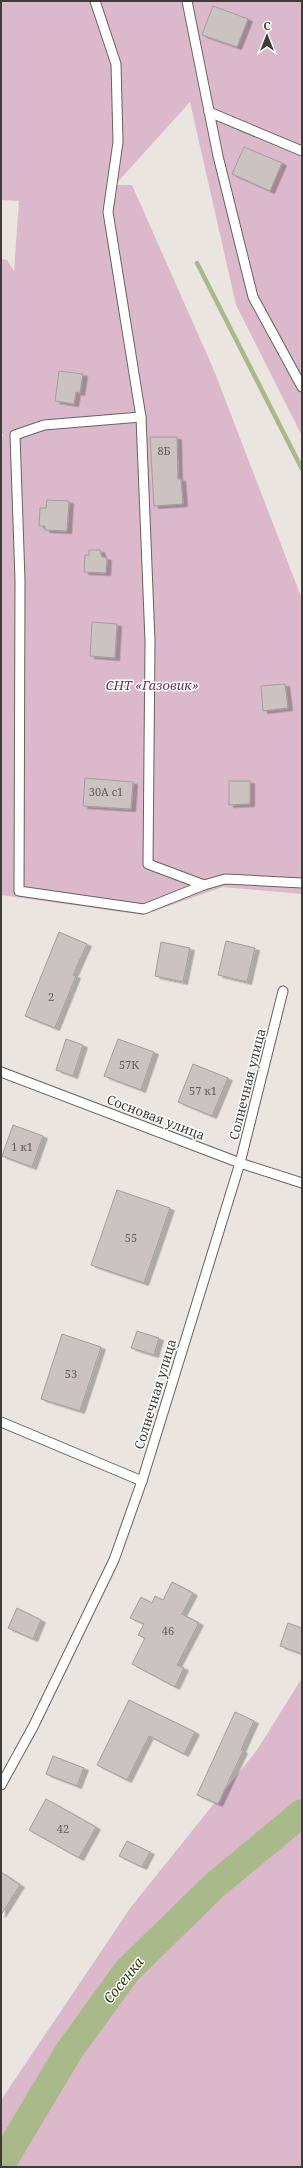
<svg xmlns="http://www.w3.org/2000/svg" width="303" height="2168" font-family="'Noto Serif',serif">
	<defs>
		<filter id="shadow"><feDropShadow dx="4.5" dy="2.5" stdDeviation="0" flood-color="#0004"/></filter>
	</defs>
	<rect width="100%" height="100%" fill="#ebe5e2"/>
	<g fill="#dcb9ca">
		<polygon points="1,1 302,1 302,436 236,305 190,102 115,185 132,185 213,368 302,599 302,894 223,887 143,915 1,895 1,442 3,434 1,434 1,259 7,260 14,271 19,201 1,200"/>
		<polygon points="302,1678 302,2167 1,2167 1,2100 131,1907 257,1750"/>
	</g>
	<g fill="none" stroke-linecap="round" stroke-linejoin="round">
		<polyline stroke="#a9b989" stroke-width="4.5" points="197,263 302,469"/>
		<polyline stroke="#a9b989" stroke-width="28" points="1,2165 69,2051 127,1971 215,1885 302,1813"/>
	</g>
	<g fill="#cac3c2" stroke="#a39c9c" filter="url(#shadow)">
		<polygon points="213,6 248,19 237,47 202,35"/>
		<polygon points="244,147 282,163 270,191 232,174"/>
		<polygon points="59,371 83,374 80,393 76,392 74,404 55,401"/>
		<polygon points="150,437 177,437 178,479 181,479 183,504 154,506"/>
		<polygon points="47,500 69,501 67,531 45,530 45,526 39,526 40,508 46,508"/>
		<polygon points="89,550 100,550 102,557 107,558 106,573 84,572 85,555 89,555"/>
		<polygon points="92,622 117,624 115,658 90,656"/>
		<polygon points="285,684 288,708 263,711 261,686"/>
		<polygon points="85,778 133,782 131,809 83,806"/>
		<polygon points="229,781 250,781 250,804 229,805"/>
		<polygon points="59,932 87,944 73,975 76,976 55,1028 25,1016"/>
		<polygon points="226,941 255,948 247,982 218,975"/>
		<polygon points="161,942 190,948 183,982 155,976"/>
		<polygon points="66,1039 83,1045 73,1076 56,1070"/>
		<polygon points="118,1039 154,1052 141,1090 104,1076"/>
		<polygon points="193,1064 228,1078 212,1116 178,1102"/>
		<polygon points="13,1125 43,1136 32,1167 2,1156"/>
		<polygon points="117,1190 170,1208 144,1283 91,1265"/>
		<polygon points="137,1331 159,1338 154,1355 131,1348"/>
		<polygon points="62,1334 101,1347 80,1411 41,1399"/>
		<polygon points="172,1582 193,1593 182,1614 199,1623 177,1665 184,1668 175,1687 132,1664 145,1638 138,1635 144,1624 130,1618 141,1597 152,1603 155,1596 163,1600"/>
		<polygon points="17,1608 41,1620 33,1639 8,1628"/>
		<polygon points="288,1623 302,1628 302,1654 280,1646"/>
		<polygon points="129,1700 195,1732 184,1754 149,1736 127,1780 97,1765"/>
		<polygon points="235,1712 254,1721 241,1750 243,1751 218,1804 197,1795"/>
		<polygon points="53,1756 84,1768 77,1786 46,1774"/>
		<polygon points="46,1799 96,1827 79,1858 29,1830"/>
		<polygon points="127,1841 150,1852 142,1867 119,1856"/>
		<polygon points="1,1872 20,1885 1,1915"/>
	</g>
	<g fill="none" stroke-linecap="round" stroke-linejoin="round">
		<defs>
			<g id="lane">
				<polyline points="95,1 116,64 118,142 108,212 141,417 150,641 148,864 204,885 225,879 302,883"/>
				<polyline points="187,1 218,156 253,297 302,387"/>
				<polyline points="209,112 302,151"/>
				<polyline points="141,417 44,425 15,435 20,580 19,891 144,909 204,885"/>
				<polyline points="1,1072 240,1163 302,1183"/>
				<polyline points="1,1422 142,1481"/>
				<polyline points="1,1785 33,1727 114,1560 142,1481 240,1163 283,991"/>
			</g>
		</defs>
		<use href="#lane" stroke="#67625f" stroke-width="11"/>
		<use href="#lane" stroke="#fff" stroke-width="9"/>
	</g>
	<g text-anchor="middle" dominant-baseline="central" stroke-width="3" stroke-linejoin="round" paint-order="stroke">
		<g font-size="11" fill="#615e5d">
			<text x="164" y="450">8Б</text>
			<text x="106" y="791">30А с1</text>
			<text x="51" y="996">2</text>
			<text x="129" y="1064">57К</text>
			<text x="203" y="1090">57 к1</text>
			<text x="22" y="1146">1 к1</text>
			<text x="131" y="1237">55</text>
			<text x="71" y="1373">53</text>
			<text x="168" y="1630">46</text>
			<text x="63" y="1828">42</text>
		</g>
		<g font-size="13" font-style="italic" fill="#6e3053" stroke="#fff">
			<text x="152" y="685">СНТ «Газовик»</text>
		</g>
		<g font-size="13" fill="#3e3c3b" stroke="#fff">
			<text transform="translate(247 1084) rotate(-76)">Солнечная улица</text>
			<text transform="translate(156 1117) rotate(21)">Сосновая улица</text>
			<text transform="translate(155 1394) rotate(-73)">Солнечная улица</text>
		</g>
		<g font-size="14" font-style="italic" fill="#303d05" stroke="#fff">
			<text transform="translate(123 1980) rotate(-51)">Сосенка</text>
		</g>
	</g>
	<rect width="303" height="2168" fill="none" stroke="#3e3c3b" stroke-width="4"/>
	<g transform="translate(267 36)" stroke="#ffffff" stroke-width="3" paint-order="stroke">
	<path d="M0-3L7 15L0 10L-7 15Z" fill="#3e3c3b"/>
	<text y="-6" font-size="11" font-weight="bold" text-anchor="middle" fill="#3e3c3b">С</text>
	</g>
</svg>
